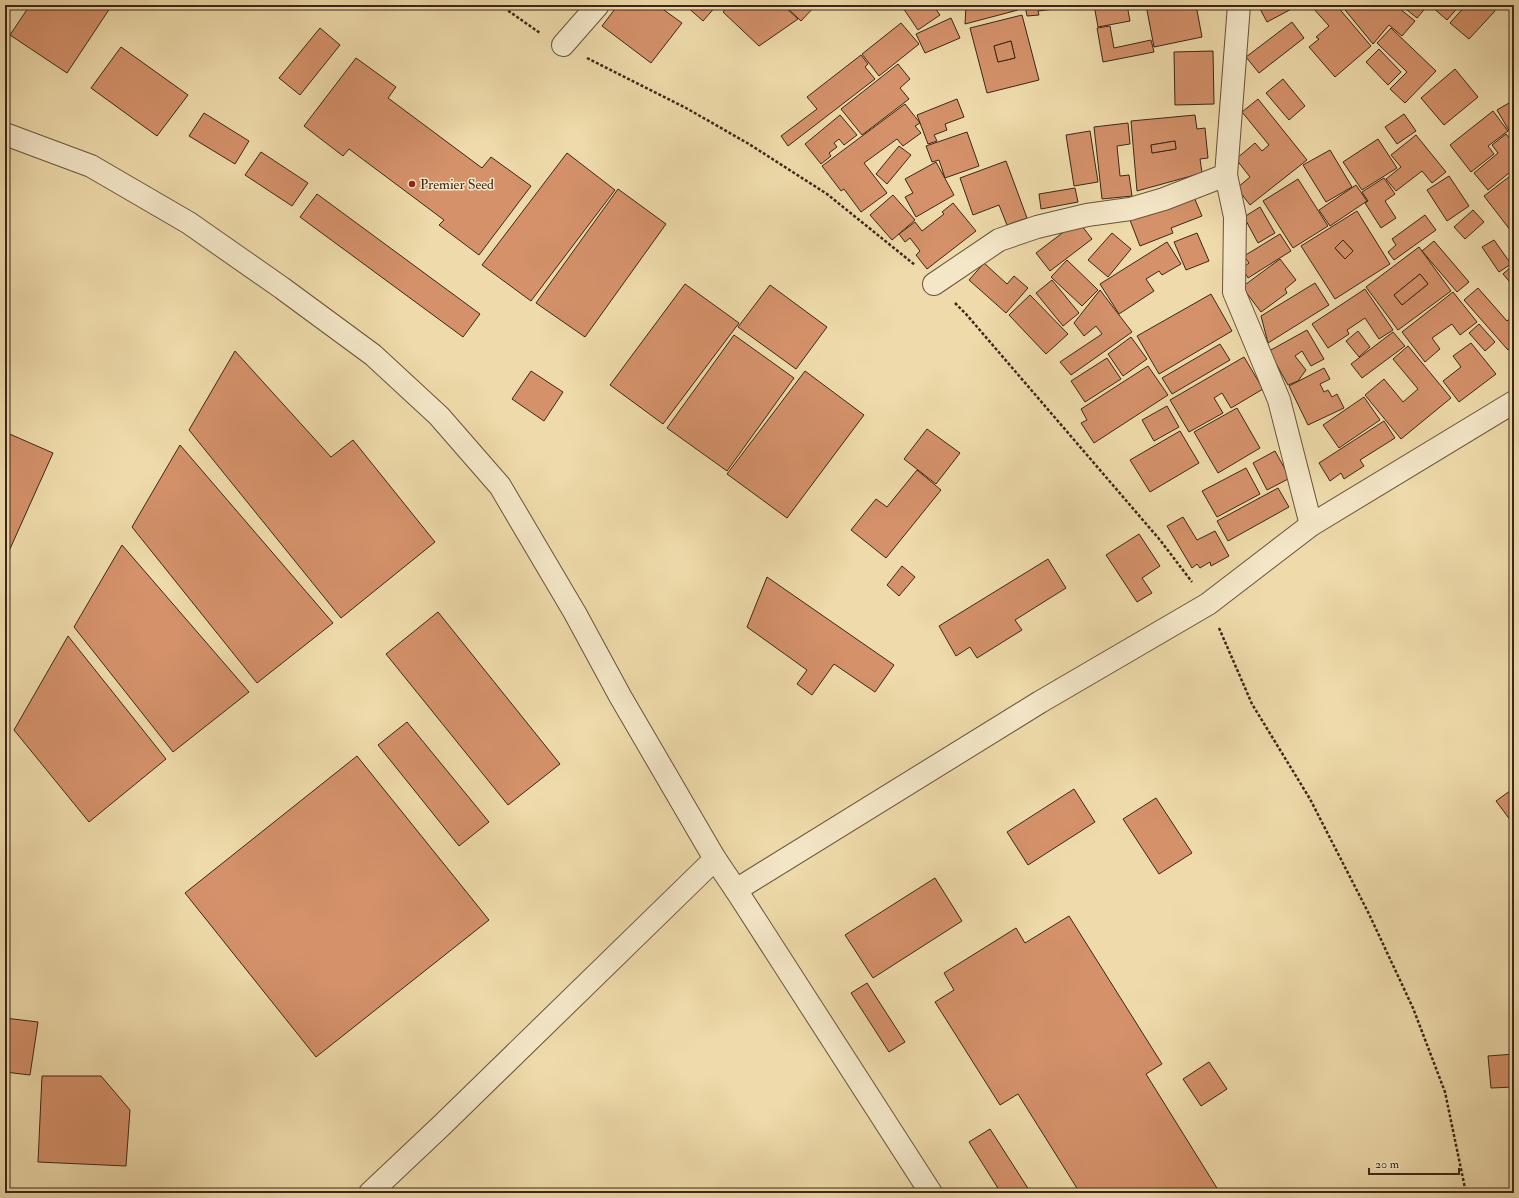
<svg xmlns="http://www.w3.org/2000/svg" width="1519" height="1198" font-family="'IM FELL Double Pica',serif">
	<rect width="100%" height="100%" fill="#eedaaa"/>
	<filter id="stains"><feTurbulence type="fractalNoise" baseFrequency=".005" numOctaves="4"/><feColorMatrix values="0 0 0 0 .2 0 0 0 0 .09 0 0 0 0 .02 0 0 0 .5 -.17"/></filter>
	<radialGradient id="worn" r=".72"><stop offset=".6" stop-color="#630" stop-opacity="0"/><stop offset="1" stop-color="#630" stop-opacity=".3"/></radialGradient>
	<g fill="#d4916a" stroke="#3c2716" fill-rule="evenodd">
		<polygon points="30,5 112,5 67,73 10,35"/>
		<polygon points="618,5 657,5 682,23 651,63 602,26"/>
		<polygon points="685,5 717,5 703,21"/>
		<polygon points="729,5 783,5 798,19 759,46 723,12"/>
		<polygon points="784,5 814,5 815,6 801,21"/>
		<polygon points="901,5 933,5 940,15 918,30"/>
		<polygon points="966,5 1017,5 1018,10 965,24"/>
		<polygon points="1025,5 1055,5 1055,9 1038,11 1039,15 1027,16"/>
		<polygon points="1094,5 1127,5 1130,21 1098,27"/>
		<polygon points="1146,5 1196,5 1202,37 1154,47"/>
		<polygon points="1258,5 1299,5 1267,22"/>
		<polygon points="1317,5 1336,5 1371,46 1335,77 1309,47 1319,39 1316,37 1329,26 1313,8"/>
		<polygon points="1341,5 1395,5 1415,21 1402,36 1389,25 1373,44"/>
		<polygon points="1401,5 1428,5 1417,18"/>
		<polygon points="1433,5 1460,5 1447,20 1432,7"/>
		<polygon points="1466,5 1489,5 1495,11 1469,39 1450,23"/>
		<path d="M1022,15L1039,80L987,93L970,28ZM1011,41L1015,58L998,62L994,46Z"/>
		<polygon points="951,18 960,38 925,53 916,34"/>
		<polygon points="1292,22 1304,38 1259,73 1246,57"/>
		<polygon points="901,23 919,44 879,76 862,54"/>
		<polygon points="1110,26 1114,48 1151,40 1154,52 1103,62 1097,28"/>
		<polygon points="320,28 340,45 300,95 279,78"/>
		<polygon points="1391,28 1436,71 1405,103 1390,89 1407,72 1377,43"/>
		<polygon points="1011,41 1015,58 998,62 994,46"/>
		<polygon points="121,47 188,95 157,136 91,88"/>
		<polygon points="1379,49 1401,72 1388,85 1366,62"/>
		<polygon points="1213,51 1214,104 1175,105 1174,52"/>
		<polygon points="861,55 868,64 865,67 875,79 788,146 781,136 817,109 807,97"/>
		<polygon points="356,58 396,87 388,98 482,168 491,157 531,186 479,255 439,225 444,220 349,149 343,156 304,126"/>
		<polygon points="898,64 910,79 900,88 909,99 862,135 841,109"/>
		<polygon points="1455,69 1478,97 1444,125 1421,98"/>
		<polygon points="1283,79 1305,106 1289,120 1266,93"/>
		<polygon points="957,99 964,117 945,124 947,130 934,135 937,141 928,144 917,115"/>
		<polygon points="1258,99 1307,160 1250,205 1237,188 1250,177 1236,159 1255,143 1262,151 1269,145 1242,112"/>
		<polygon points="1514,100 1514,139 1497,110"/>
		<polygon points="905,104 920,123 915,126 921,133 903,146 897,139 864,163 887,193 861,212 844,189 841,191 822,166"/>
		<polygon points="1493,111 1508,131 1488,146 1494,154 1471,172 1450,145"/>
		<polygon points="204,113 249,141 235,164 189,136"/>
		<polygon points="1404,114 1416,131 1397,144 1385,127"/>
		<polygon points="840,115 857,135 844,145 839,139 834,143 837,147 829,153 831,156 821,164 805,144"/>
		<path d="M1195,115L1197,129L1205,128L1208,158L1200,159L1202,173L1137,191L1131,121ZM1175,141L1176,149L1152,153L1151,145Z"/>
		<polygon points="1128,123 1130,144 1117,146 1120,176 1129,175 1132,196 1102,199 1094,127"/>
		<polygon points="1090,131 1098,182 1074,186 1066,135"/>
		<polygon points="967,132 979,166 945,178 939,160 932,162 926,146"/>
		<polygon points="1506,134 1514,144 1514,169 1488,190 1474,173 1498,153 1492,145"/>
		<polygon points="1416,135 1446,172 1432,183 1422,171 1396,191 1386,179 1401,167 1391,155"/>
		<polygon points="1378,139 1397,168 1362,190 1343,162"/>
		<polygon points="1175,141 1176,149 1152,153 1151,145"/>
		<polygon points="899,146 911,155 887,184 876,174"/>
		<polygon points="1330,150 1352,187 1326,202 1303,165"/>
		<polygon points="261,152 308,183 292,206 245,175"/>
		<polygon points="567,153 615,190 531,301 482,265"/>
		<polygon points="1006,161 1027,218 1007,225 999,205 973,215 960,178"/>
		<polygon points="936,162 954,195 916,217 905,197 913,193 905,179"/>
		<polygon points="1514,173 1514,235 1484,196"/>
		<polygon points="1449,176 1469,206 1447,221 1427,190"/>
		<polygon points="1384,178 1395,194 1385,201 1396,218 1381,228 1365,203 1368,201 1362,192"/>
		<polygon points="1298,179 1328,226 1293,248 1263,201"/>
		<polygon points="1356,185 1367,201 1330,226 1319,210"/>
		<polygon points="1075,188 1078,202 1041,209 1039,194"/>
		<polygon points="618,189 666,224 585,337 536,303"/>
		<polygon points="1191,190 1202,216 1171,228 1173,233 1140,246 1128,215"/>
		<polygon points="317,194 480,314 463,337 300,217"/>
		<polygon points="893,195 915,220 892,240 870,215"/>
		<polygon points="953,203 976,231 927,269 916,255 920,251 910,238 905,242 899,234 915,222 922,231 944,214 942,212"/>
		<polygon points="1260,207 1275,233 1258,243 1244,217"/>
		<polygon points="1473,210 1484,222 1465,239 1454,227"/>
		<path d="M1357,211L1390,264L1335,299L1301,246ZM1343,240L1353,251L1345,259L1335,248Z"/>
		<polygon points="1425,215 1436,230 1394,260 1388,252 1396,245 1392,239"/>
		<polygon points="1078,221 1092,239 1050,271 1036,253"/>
		<polygon points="1112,233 1131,249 1108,277 1088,260"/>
		<polygon points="1197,233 1209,261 1186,270 1174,242"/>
		<polygon points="1280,234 1291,251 1248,278 1242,268 1249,263 1244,256"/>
		<polygon points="1343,240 1353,251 1345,259 1335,248"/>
		<polygon points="1494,240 1511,264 1499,272 1482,247"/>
		<polygon points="1434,241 1469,282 1457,292 1422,251"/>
		<polygon points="1167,242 1181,264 1162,275 1159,271 1146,279 1154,291 1119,314 1100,284"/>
		<path d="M1419,247L1451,291L1398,330L1366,287ZM1420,274L1428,284L1402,305L1394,295Z"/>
		<polygon points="1280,259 1296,280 1285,289 1287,293 1261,312 1242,287"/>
		<polygon points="1067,260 1098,290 1082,306 1051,277"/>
		<polygon points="984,263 1007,284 1014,276 1028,288 1006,313 969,280"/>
		<polygon points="1513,265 1514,266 1514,287 1503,274"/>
		<polygon points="1420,274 1428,284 1402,305 1394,295"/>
		<polygon points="1052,280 1079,313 1063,326 1036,293"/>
		<polygon points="1315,283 1329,305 1268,343 1261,316"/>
		<polygon points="685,284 739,323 663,424 610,385"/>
		<polygon points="770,285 827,327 796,369 738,327"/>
		<polygon points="1478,288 1507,321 1514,315 1514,345 1508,350 1464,300"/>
		<polygon points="1365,289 1393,330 1379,339 1365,318 1347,330 1349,334 1328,348 1312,324"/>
		<polygon points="1100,290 1132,332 1071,375 1060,362 1102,334 1096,326 1084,336 1074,323"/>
		<polygon points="1453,292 1477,322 1460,335 1452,324 1432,338 1440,349 1425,362 1402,332"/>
		<polygon points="1211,294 1232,331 1159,374 1137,336"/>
		<polygon points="1030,295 1068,334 1046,354 1009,315"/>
		<polygon points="1479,324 1495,342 1485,351 1469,333"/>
		<polygon points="1307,330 1324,359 1311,366 1302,351 1295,356 1306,370 1298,381 1288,385 1269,351"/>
		<polygon points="1358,331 1370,347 1359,357 1346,341"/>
		<polygon points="1393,332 1405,346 1362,378 1351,364"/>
		<polygon points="734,335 794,378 727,471 667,428"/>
		<polygon points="1131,337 1147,359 1123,376 1108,354"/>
		<polygon points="1471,343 1496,374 1459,402 1443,381 1461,367 1453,356"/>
		<polygon points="1220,344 1230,360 1172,394 1162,378"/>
		<polygon points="1408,346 1451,398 1401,439 1365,395 1384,379 1403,402 1418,389 1393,359"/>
		<polygon points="235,351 331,457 353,440 435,542 341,618 189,430"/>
		<polygon points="1244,357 1263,389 1231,408 1222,393 1214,398 1223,413 1189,432 1170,400"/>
		<polygon points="1107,358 1121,379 1085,402 1071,381"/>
		<polygon points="1148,366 1168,395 1094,443 1081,423 1087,420 1081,409"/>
		<polygon points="1324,368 1330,379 1320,384 1324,392 1328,390 1332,397 1337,394 1344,408 1308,425 1289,386"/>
		<polygon points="531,371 563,392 544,421 512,399"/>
		<polygon points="805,371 864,415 787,518 727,474"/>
		<polygon points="1364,397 1380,420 1339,448 1323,425"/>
		<polygon points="1167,406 1179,427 1154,441 1142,420"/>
		<polygon points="1237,408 1260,448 1218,473 1194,432"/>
		<polygon points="1384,421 1395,438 1360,460 1364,466 1344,479 1341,473 1330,481 1319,463"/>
		<polygon points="927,429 960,453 936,484 904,459"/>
		<polygon points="1180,431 1199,463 1150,492 1130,460"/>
		<polygon points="5,432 53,453 5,560"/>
		<polygon points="180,445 333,623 257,683 132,527"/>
		<polygon points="1275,451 1290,478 1267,490 1253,463"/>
		<polygon points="1246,468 1260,494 1217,517 1202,491"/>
		<polygon points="917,470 941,490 886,558 851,530 876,499 887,507"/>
		<polygon points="1278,488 1289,507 1228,541 1217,521"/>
		<polygon points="1183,517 1197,540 1215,531 1229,556 1211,566 1210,562 1200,568 1197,564 1192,568 1167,526"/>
		<polygon points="1139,534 1160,566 1142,578 1152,593 1137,602 1106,555"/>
		<polygon points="122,545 249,692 173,752 74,627"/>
		<polygon points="1048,559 1066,588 1015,620 1022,630 977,658 970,647 956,656 939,626"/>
		<polygon points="902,566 915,577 899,596 887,585"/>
		<polygon points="767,577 894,665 875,692 834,664 812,695 797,684 807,670 747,627"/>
		<polygon points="438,612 560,764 508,805 386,654"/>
		<polygon points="68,636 166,759 89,822 14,730"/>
		<polygon points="407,722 489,822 459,846 378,745"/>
		<polygon points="357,756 489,920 316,1057 185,893"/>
		<polygon points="1514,788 1514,825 1496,801"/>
		<polygon points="1074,789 1095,822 1028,865 1007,832"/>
		<polygon points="1156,798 1192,853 1159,874 1123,819"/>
		<polygon points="935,878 962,921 873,978 845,935"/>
		<polygon points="1069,916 1162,1064 1146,1074 1220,1193 1080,1193 1018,1094 1000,1105 935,1002 954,990 944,973 1016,928 1025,943"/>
		<polygon points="867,983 905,1042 889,1052 851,993"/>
		<polygon points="5,1018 38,1022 30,1075 5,1072"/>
		<polygon points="1514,1054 1514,1087 1491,1088 1488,1056"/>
		<polygon points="1209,1062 1227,1089 1201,1106 1183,1079"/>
		<polygon points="42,1076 101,1076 130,1110 126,1166 38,1162"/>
		<polygon points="990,1129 1031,1193 1001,1193 969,1142"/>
	</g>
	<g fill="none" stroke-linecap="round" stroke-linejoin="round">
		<defs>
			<g id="street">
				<polyline points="1239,5 1226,175 1235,217 1234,292 1279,400 1311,525"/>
				<polyline points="563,45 598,5"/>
				<polyline points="5,134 91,166 189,223 282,288 373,355 439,416 500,486 575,613 620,696 715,859 736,890 931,1193"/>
				<polyline points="934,284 999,240 1037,227 1087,215 1130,209 1164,199 1226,175"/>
				<polyline points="736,890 1040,702 1208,604 1311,525 1514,402"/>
				<polyline points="370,1193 441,1126 715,859"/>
			</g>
		</defs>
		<use href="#street" stroke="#68543b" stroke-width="24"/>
		<g stroke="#3c2716" stroke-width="2.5" stroke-dasharray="3 2" stroke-linecap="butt">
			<polyline points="500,5 540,33"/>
			<polyline points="587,58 686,108 749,144 827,194 915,265"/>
			<polyline points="955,303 966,314 1160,540 1192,582"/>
			<polyline points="1219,628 1252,704 1310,799 1369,914 1413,1008 1445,1092 1466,1193"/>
		</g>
		<use href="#street" stroke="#f4e7c8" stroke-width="22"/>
	</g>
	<circle fill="#8f2418" stroke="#f4e7c8" stroke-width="1.5" cx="412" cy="184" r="4"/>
	<g text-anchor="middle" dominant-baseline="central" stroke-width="3" stroke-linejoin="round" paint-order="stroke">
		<g font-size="14" fill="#3c2716" stroke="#f4e7c8" text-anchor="start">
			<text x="420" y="184">Premier Seed</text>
		</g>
	</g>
	<rect width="1519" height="1198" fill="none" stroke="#eedaaa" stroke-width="20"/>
	<rect x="6" y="6" width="1507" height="1186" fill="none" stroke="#3c2716" stroke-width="2"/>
	<rect x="10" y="10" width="1499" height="1178" fill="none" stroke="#3c2716"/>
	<path d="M1369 1168v6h90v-6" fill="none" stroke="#3c2716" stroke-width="2"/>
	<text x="1375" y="1168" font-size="12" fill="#3c2716" stroke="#f4e7c8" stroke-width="3" paint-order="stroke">20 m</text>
	<rect width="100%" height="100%" filter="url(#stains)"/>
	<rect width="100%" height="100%" fill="url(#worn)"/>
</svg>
